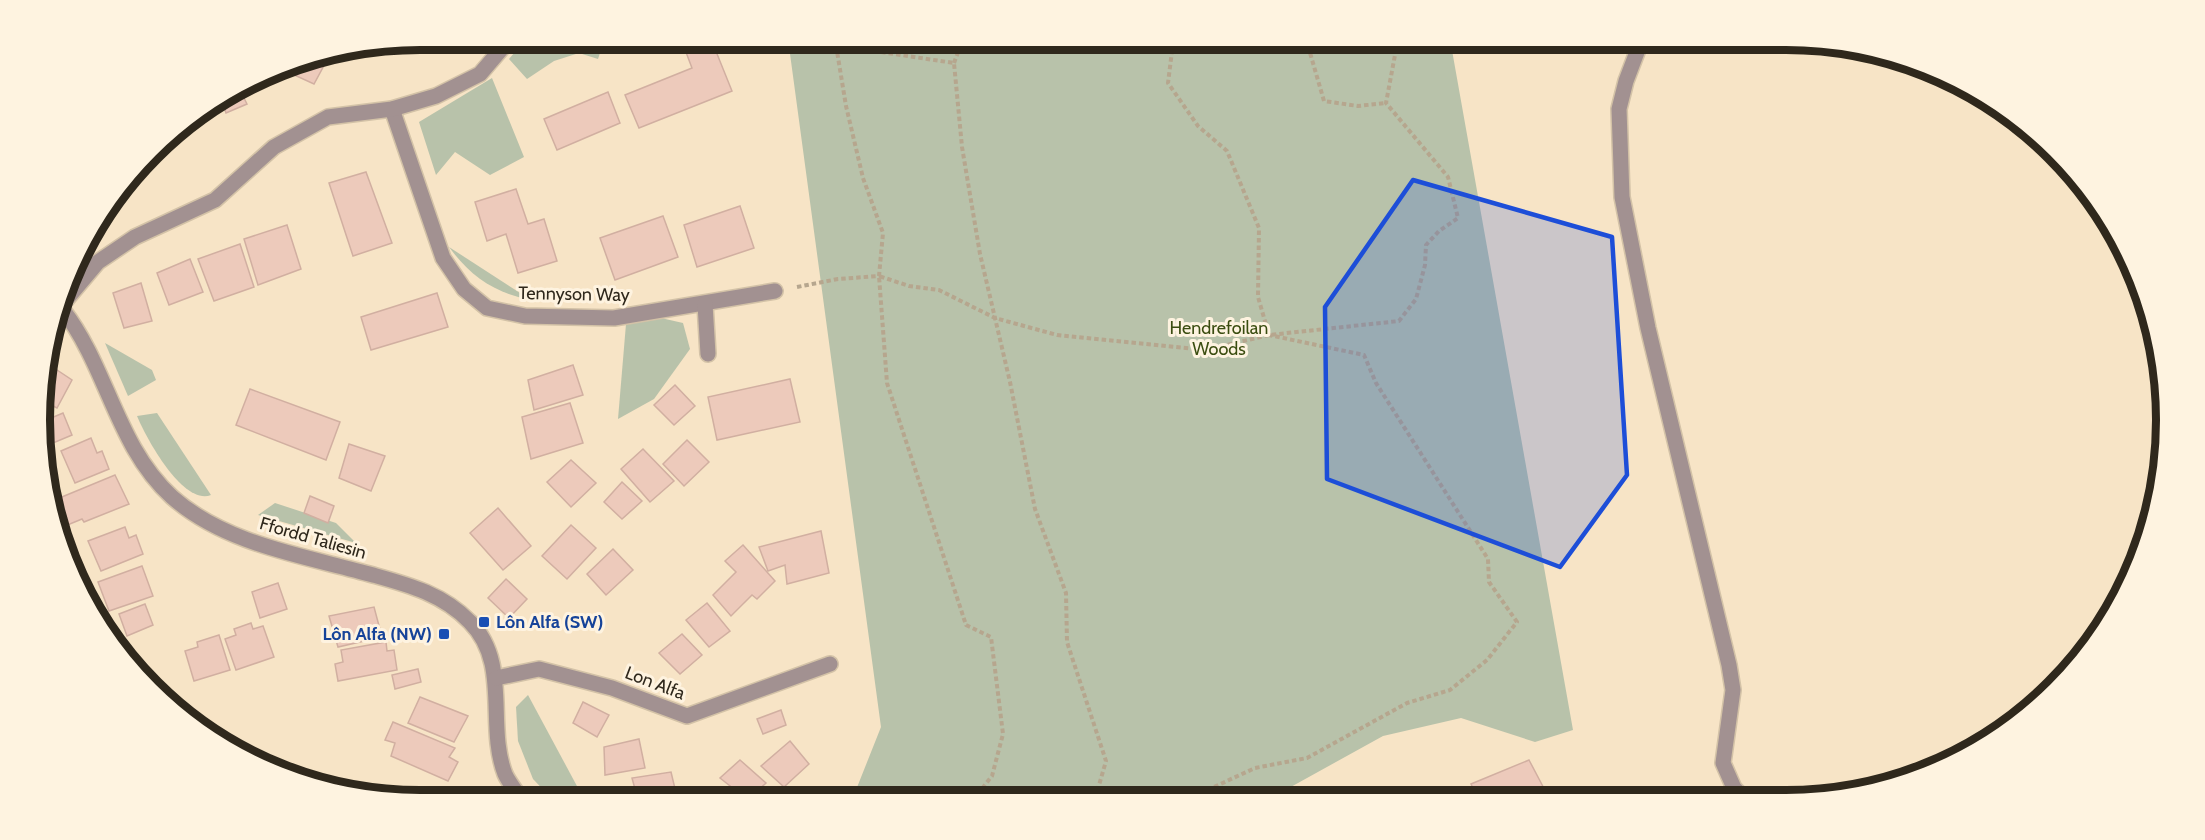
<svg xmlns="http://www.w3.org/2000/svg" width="2205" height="840" font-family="Cabin,sans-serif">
	<rect width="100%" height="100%" fill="#f7e4c6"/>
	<g fill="#b8c2aa">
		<polygon points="526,39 598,39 602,47 598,59 579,53 554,61 527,79 509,59"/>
		<polygon points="788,39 1450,39 1573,730 1535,742 1461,718 1383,736 1269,799 852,800 881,727"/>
		<polygon points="492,78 524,157 490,175 455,152 436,175 419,122"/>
		<path d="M449,247L531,300C495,293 471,277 449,247Z"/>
		<polygon points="661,318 683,323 690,349 654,399 618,419 626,324"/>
		<polygon points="105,343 152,370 156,380 128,396"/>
		<path d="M157,413L211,495C183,506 146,438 137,416Z"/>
		<polygon points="275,503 336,523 356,543 258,515"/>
		<polygon points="528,695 585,801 554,801 533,779 518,741 516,707"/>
	</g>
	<g fill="#edcabb" stroke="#d1afa1" stroke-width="1.5">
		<polygon points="681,39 711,39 732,91 639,128 625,95 692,68"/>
		<polygon points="322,55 328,58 314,84 281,69 297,59"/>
		<polygon points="241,92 247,104 226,113 224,107 195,118"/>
		<polygon points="608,92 620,123 557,150 544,119"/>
		<polygon points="366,172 392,243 353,256 329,183"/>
		<polygon points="516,189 528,224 544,219 557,261 518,273 506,234 487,241 475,202"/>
		<polygon points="740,206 754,248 697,267 684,225"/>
		<polygon points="663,216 678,257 615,280 600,238"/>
		<polygon points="287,225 301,269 258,285 244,239"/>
		<polygon points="240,244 254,287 214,301 198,259"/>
		<polygon points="190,259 203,292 169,305 157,273"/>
		<polygon points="141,283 152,321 124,328 113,293"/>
		<polygon points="437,293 448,327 371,350 361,317"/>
		<polygon points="45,362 72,380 57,408 43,401 42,370"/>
		<polygon points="573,365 583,395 534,410 528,380"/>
		<polygon points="790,379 800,422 717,440 708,397"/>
		<polygon points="675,385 695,406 674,425 654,405"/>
		<polygon points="250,389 340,422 326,460 236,425"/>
		<polygon points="570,403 583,443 531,459 522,417"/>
		<polygon points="63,413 72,435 46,446 44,421"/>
		<polygon points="91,438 97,453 102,451 109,469 75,483 61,451"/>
		<polygon points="687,440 709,462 684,486 663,464"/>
		<polygon points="349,444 385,456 371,491 339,478"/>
		<polygon points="643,449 674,481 650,502 621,469"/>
		<polygon points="571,460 596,483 571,507 547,482"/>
		<polygon points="115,475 129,504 84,522 82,519 65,526 57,499"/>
		<polygon points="622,482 642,501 622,519 604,502"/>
		<polygon points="310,496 334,506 328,523 304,513"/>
		<polygon points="498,508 531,546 503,570 470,533"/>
		<polygon points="571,525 596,548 567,579 542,556"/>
		<polygon points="125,527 129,538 136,535 143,554 101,571 88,541"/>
		<polygon points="821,531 829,573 787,584 785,565 768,571 759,547"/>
		<polygon points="743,545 775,581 757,599 752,595 731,616 713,595 736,572 725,561"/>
		<polygon points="613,549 633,570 606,595 587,574"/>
		<polygon points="142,566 153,596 109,611 98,582"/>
		<polygon points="506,579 527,599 509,618 488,598"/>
		<polygon points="278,583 287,609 260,618 252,592"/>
		<polygon points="707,603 730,631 709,647 686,620"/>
		<polygon points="145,604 153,625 127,636 119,614"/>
		<polygon points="374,607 382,637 338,647 329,616"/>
		<polygon points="251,623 253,629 263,626 274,657 236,670 225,639 236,635 234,629"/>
		<polygon points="682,634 702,655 680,674 659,653"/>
		<polygon points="219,635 230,670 194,681 185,651 198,647 197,642"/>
		<polygon points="386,642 387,651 394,650 397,670 338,681 335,664 343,662 341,650"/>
		<polygon points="418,669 421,682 395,689 392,675"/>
		<polygon points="420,697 468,716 454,742 408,723"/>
		<polygon points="583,702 609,715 597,737 573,723"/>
		<polygon points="781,710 786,725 763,734 757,719"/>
		<polygon points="393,722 455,748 449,757 458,762 448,781 391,756 395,743 385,740"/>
		<polygon points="639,739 645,768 605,775 604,747"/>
		<polygon points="790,741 809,764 784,787 761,766"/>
		<polygon points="740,760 766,783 748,800 720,778"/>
		<polygon points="1529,760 1548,796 1543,798 1466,799 1475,793 1471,784"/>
		<polygon points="671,772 677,797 638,800 632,778"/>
	</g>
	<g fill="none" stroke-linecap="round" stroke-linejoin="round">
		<defs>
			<g id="lane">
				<polyline points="1642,39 1626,81 1619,109 1622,197 1648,328 1729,665 1733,690 1723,763 1734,788 1744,798"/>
				<polyline points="1646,39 1666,45 1726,39"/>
			</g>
			<g id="street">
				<polyline points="392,109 443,258 464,289 487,308 525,316 614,318 775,291"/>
				<polyline points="66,300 98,262 135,237 215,200 274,147 328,117 392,109 436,96 480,74 510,39"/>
				<polyline points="705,304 708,354"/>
				<path d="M63,310C108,368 116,446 172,497C226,545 306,556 373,575C409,585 443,594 470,622C511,663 486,725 505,774C509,783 517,792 522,801"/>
				<polyline points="496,678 539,669 612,688 687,716 830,664"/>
			</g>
		</defs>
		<use href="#lane" stroke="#d3c2a7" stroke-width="18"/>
		<use href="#street" stroke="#d3c2a7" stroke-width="18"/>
		<g stroke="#b6a68e" stroke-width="4" stroke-dasharray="4.5 3" stroke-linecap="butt">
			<polyline points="874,39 881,52 954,63 962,147 980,254 1010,382 1035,509 1066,593 1067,642 1106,761 1095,799"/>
			<polyline points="1166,39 1173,43 1168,83 1198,126 1227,151 1259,228 1258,297 1269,335 1364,355 1376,383 1488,559 1489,582 1517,622 1487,660 1450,690 1407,703 1307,758 1255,768 1188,799"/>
			<polyline points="1306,39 1324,101 1358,106 1386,103"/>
			<polyline points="1173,43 1179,39"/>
			<polyline points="954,63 963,39"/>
			<polyline points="797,287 838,279 879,276 883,233 863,178 846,106 835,39"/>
			<polyline points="973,800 992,776 1003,734 991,637 966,625 887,383 879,276 909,286 939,290 995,318 1057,335 1205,350 1269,335 1399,321 1416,299 1425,265 1426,245 1439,231 1458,218 1448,177 1386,103 1398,39"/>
		</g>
		<use href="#lane" stroke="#a29191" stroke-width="15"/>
		<use href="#street" stroke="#a29191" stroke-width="15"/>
	</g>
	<path fill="#1d4ed8" fill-opacity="0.2" stroke="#1d4ed8" stroke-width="4.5" stroke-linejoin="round" d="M1413,180L1612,237L1627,475L1560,567L1327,479L1325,307Z"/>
	<g fill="#1a4fb4" stroke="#fef3e0" stroke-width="2">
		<rect x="478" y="616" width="12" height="12" rx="3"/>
		<rect x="438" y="628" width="12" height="12" rx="3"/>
	</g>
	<g text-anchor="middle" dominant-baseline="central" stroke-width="6" stroke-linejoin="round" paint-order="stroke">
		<g font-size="18" fill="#2f281c" stroke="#fef3e0">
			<text transform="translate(574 294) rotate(1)">Tennyson Way</text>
			<text transform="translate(313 538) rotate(16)">Ffordd Taliesin</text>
			<text transform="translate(655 683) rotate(21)">Lon Alfa</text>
		</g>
		<g font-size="18" fill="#3b4d10" stroke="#fef3e0">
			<text x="1219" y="328">Hendrefoilan<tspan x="1219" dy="21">Woods</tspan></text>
		</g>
		<g font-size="18" font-weight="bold" fill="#164399" stroke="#fef3e0" text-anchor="start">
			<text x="496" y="622">Lôn Alfa (SW)</text>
			<text x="432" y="634" text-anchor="end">Lôn Alfa (NW)</text>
		</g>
	</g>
	<path d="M0 0H2205V840H0ZM420 50H1786A370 370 0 0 1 2156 420V420A370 370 0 0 1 1786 790H420A370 370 0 0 1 50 420V420A370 370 0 0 1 420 50Z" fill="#fef3e0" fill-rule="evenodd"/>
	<path fill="none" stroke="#2f281c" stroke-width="8" d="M420 50H1786A370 370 0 0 1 2156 420V420A370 370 0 0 1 1786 790H420A370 370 0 0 1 50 420V420A370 370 0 0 1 420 50Z"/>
</svg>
